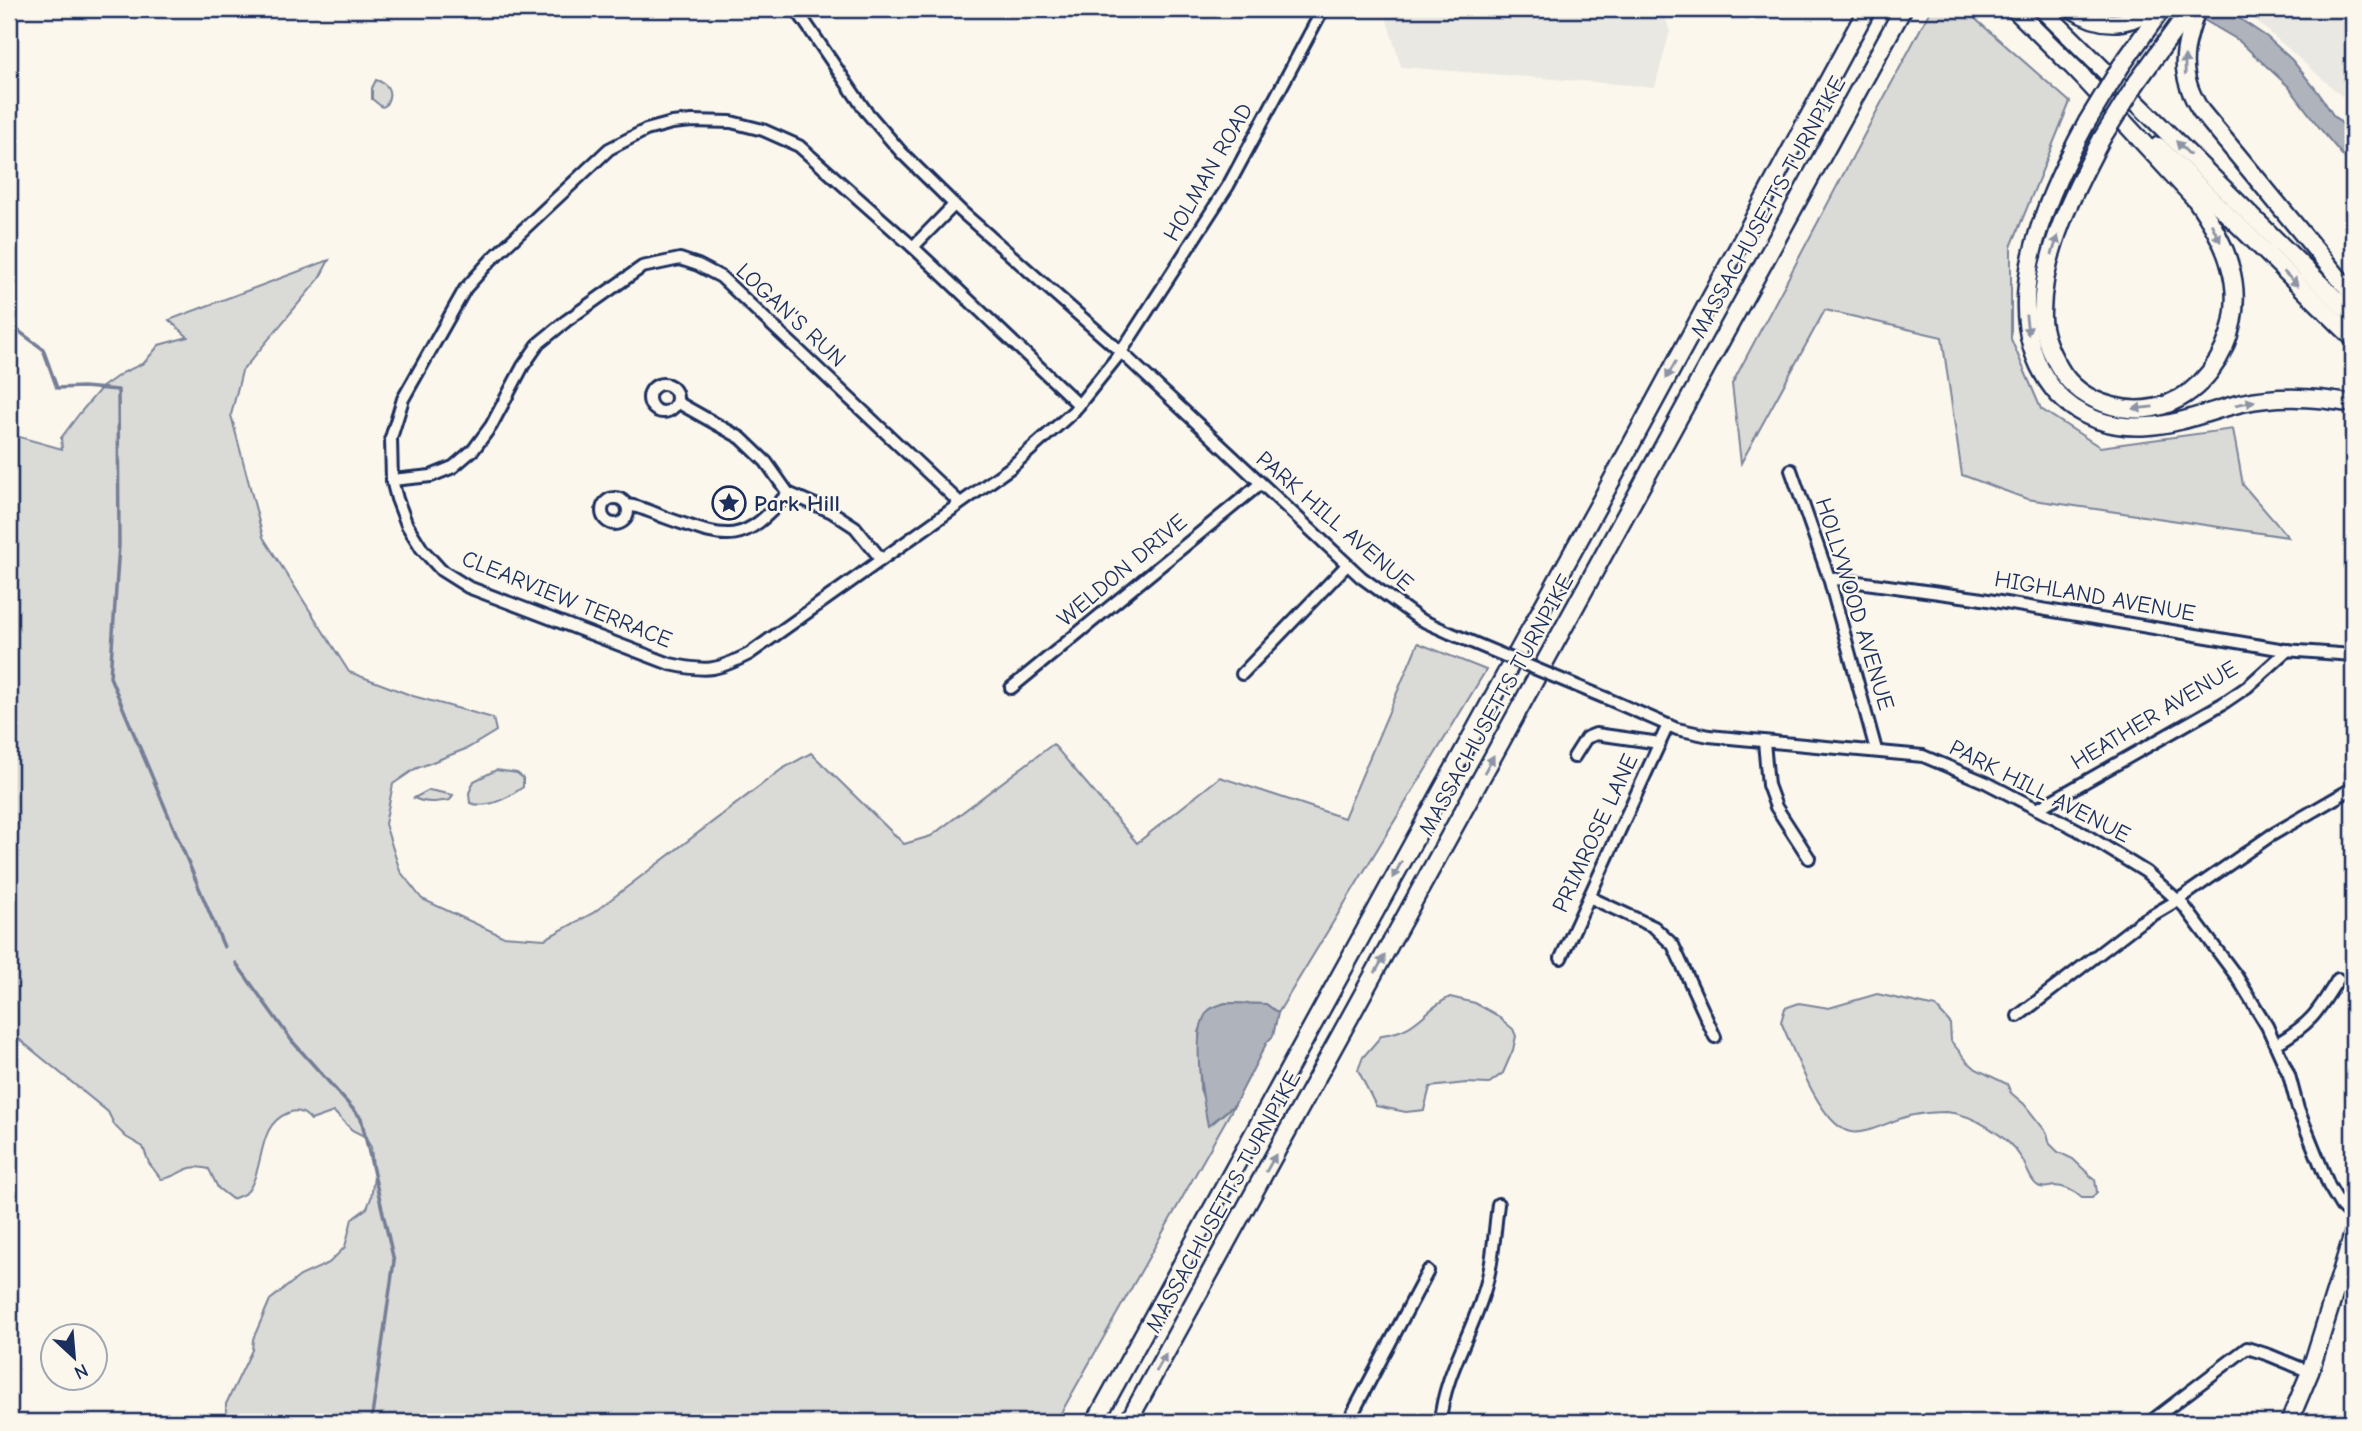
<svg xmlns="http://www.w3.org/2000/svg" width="2362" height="1431" font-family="'Comic Neue',sans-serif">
	<rect width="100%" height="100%" fill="#fbf7ec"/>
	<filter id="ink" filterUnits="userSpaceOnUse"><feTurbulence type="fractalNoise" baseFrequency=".0143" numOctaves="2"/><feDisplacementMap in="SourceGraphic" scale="14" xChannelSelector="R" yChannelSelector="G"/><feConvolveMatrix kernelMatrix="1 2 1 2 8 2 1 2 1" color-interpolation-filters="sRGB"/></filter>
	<g filter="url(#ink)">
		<g fill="#eae8e2">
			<polygon points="1371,9 1662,9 1670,31 1655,87 1401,67 1384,10"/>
			<polygon points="2239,9 2353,9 2353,106 2251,16"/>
		</g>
		<g fill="#dadad7" stroke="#7a849a" stroke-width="2">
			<polygon points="1931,9 1964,9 2070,102 2011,247 2011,339 2041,409 2100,447 2233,429 2243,485 2288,537 2027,499 1962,475 1942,337 1825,310 1741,463 1732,384"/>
			<path d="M376,80C390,84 393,94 385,106L382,107L372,99V88Z"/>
			<path d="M329,260L319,279L242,371L231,415L263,537L349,672L413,696L493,718L496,731L468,748L415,769L393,784L385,824L400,871L422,899L502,936L545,939L593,913L782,769L811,753L904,844L931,836L1053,744L1137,843L1220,777L1344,818L1418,643L1486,670L1278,1013L1266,1004L1225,1003L1209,1011L1199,1032L1200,1089L1213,1123L1235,1104L1056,1422H226V1404L252,1350L253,1339L270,1300L300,1276L329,1263L345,1247L352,1219L367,1208L371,1198L374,1177L371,1147L364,1136L352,1130L334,1112L311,1120C305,1113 297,1109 288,1113C257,1125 265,1164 250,1188C246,1195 239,1196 232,1199L218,1188L209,1169C183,1162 182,1177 161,1179L149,1163L143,1147L126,1137L115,1126L108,1112L9,1031V434L62,449L61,438L79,414L101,388L122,373L144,363L159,345L188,337L169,320Z"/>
			<path d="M496,770L517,773L523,778V787C508,798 487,809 470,803L469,793L474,781Z"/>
			<path d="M429,790L453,795L450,800C437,802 426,804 414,798Z"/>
			<path d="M1877,994L1936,1007L1950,1023L1951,1041L1967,1061L1976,1069L2007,1084L2011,1093L2024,1104L2047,1133L2050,1144L2058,1152L2073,1159L2095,1180L2097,1192L2092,1198H2082C2074,1191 2065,1186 2054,1186C2048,1187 2044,1189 2038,1186C2029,1180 2027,1167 2022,1159C2008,1136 1973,1114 1946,1112C1936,1112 1924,1113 1914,1115C1895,1117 1865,1138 1847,1131C1818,1120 1794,1050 1781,1022L1785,1008L1799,1003L1829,1008Z"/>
			<path d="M1450,997L1475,1003L1495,1014L1513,1029L1516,1036L1513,1050L1503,1073L1488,1084L1466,1083L1430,1087L1424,1110L1406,1112L1376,1106L1358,1070L1363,1057L1382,1035C1420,1030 1421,1011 1450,997Z"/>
		</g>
		<g fill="#afb3bb" stroke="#747e96" stroke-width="2">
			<polygon points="2185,9 2225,9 2267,37 2292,60 2318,92 2333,115 2353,134 2353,168 2322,131 2288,86 2238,40"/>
			<path d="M1225,1003L1266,1004L1278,1013L1273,1036L1267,1042L1235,1104L1208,1126C1203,1100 1189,1030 1209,1010C1213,1007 1220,1005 1225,1003Z"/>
		</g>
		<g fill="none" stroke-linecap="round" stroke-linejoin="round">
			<g stroke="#747e96" stroke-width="3.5">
				<polyline points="9,324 43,349 57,388 83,387 118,390 119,545 110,677 224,947"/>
				<polyline points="236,963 292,1041 361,1118 394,1261 372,1416 373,1422"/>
			</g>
			<defs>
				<g id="minor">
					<polyline points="796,9 865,110 902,153 962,212 1121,352 1361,577 1419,619 1450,633"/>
					<polyline points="954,205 913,247 1079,405"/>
					<path d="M913,247L799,146L763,130L731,122L692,121L672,123L646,130L609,149L491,260L465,289L403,399L391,438L392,480L397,499L407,525L422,549L441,570L468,587L670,664C706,672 716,671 749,654L1010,468L1073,412L1121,352L1228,186L1323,9"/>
					<circle cx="663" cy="398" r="14"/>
					<polyline points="677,402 741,438 766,462 788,493 832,512 855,527 881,559"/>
					<polyline points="1791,470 1829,578 1876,750"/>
					<polyline points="392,480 431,476 453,467 474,449 491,426 523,366 539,343 566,321 642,267 680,259 698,265 721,277 960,503"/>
					<circle cx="615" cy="511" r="13"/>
					<path d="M627,505C639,506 652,512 664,517C727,539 741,548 788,493"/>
					<polyline points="1829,578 1976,598 2285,650 2353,655"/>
					<polyline points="1242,674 1347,565"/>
					<polyline points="1011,688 1260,484"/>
					<polyline points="1608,699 1677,729 1709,736 1923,756 1987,783 2078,830 2146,872 2184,906 2237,977 2267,1026 2289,1075 2298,1109 2329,1186 2341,1206 2353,1217"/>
					<polyline points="1764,742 1768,785 1776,807 1809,858"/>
					<polyline points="1574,757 1586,738 1596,734 1660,743"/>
					<polyline points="2037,809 2222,704 2247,687 2288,650"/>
					<polyline points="1589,897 1654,927 1673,945 1715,1037"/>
					<polyline points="1561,958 1668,725"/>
					<polyline points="2018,1016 2139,923 2178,900 2270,836 2353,788"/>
					<path d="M2276,1044C2311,1024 2317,1013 2338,979"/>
					<polyline points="1348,1422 1428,1271"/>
					<path d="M1440,1422C1444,1376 1469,1339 1483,1295C1493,1266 1494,1235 1498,1204"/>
					<polyline points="2150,1422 2247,1348 2269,1355 2310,1372"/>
				</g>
				<polyline id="major" points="2336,1290 2353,1279"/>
				<g id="highway">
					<polyline points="2014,9 2082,76"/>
					<polyline points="2042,9 2353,316"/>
					<path d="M2072,9C2099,27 2126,27 2152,9"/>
					<path d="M2197,9C2183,50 2177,73 2201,111L2353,295"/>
					<polyline points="2121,66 2162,9"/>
					<path d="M2076,70L2196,200C2210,220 2224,243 2230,266C2252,339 2194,428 2112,406C2090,400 2070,387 2059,367C2049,350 2041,331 2042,312C2043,251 2074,191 2102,138"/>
					<polyline points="2137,82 2190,9"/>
					<path d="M2087,122C2046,197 1992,312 2054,390C2078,419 2114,429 2149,426C2181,424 2212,410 2242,403C2278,395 2317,397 2353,404"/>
					<polyline points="2158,146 2353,338"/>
					<polyline points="1095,1422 1600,502 1867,9"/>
					<polyline points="1128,1422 1903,9"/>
					<polyline points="2289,1422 2310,1372 2353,1234"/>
				</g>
			</defs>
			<use href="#minor" stroke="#1b2f5e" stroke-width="16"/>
			<use href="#major" stroke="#1b2f5e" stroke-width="19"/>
			<use href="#highway" stroke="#1b2f5e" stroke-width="21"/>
			<use href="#minor" stroke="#fbf7ec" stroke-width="10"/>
			<use href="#major" stroke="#fbf7ec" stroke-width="14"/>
			<use href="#highway" stroke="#fbf7ec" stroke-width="16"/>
			<defs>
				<polyline id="minor-bridge" points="1450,633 1608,699"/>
				<g id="highway-bridge">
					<polyline points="2087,122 2121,66"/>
					<polyline points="2102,138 2137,82"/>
				</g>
			</defs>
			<use href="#minor-bridge" stroke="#1b2f5e" stroke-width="16" stroke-linecap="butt"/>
			<use href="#highway-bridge" stroke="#1b2f5e" stroke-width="21" stroke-linecap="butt"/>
			<use href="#minor-bridge" stroke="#fbf7ec" stroke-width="10"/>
			<use href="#highway-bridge" stroke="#fbf7ec" stroke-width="16"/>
		</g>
		<defs><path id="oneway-solid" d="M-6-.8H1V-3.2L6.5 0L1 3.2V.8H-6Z" transform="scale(1.75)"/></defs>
		<g fill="#8b93a5">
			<use href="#oneway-solid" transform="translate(2185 65) rotate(-92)"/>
			<use href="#oneway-solid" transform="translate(2183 148) rotate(-135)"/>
			<use href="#oneway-solid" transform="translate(2216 233) rotate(63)"/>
			<use href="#oneway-solid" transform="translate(2055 245) rotate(-72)"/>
			<use href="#oneway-solid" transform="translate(2291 279) rotate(45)"/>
			<use href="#oneway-solid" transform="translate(2027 325) rotate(83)"/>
			<use href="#oneway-solid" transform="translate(1671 370) rotate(119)"/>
			<use href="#oneway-solid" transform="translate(2245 403) rotate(-11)"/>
			<use href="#oneway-solid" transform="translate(2143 408) rotate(174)"/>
			<use href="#oneway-solid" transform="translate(1489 764) rotate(-61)"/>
			<use href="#oneway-solid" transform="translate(1397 870) rotate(118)"/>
			<use href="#oneway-solid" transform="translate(1380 964) rotate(-61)"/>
			<use href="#oneway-solid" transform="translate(1271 1163) rotate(-61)"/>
			<use href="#oneway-solid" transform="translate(1161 1363) rotate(-61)"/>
		</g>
	</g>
	<defs>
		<symbol id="sight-ring" viewBox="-11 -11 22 22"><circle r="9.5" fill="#fbf7ec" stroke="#1b2f5e" stroke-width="1.5"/><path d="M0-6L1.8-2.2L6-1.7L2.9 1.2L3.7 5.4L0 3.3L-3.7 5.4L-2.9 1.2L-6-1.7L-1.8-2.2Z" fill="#1b2f5e"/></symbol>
	</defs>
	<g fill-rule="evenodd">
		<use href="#sight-ring" x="710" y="484" width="38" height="38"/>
	</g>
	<g text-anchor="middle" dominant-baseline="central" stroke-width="5" stroke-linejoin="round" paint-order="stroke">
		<g font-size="23" fill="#1b2f5e" stroke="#fbf7ec">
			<text transform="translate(1208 172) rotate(-60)">HOLMAN ROAD</text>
			<text transform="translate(1768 207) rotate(-61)">MASSACHUSETTS TURNPIKE</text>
			<text transform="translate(791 315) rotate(43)">LOGAN'S RUN</text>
			<text transform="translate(1335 521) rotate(41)">PARK HILL AVENUE</text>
			<text transform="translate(1122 570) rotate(-40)">WELDON DRIVE</text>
			<text transform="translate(2095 596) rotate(10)">HIGHLAND AVENUE</text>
			<text transform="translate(567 599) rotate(22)">CLEARVIEW TERRACE</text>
			<text transform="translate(1855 604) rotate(73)">HOLLYWOOD AVENUE</text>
			<text transform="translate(1496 705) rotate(-61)">MASSACHUSETTS TURNPIKE</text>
			<text transform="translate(2154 715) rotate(-31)">HEATHER AVENUE</text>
			<text transform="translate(2040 791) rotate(27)">PARK HILL AVENUE</text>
			<text transform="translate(1595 833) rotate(-65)">PRIMROSE LANE</text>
			<text transform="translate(1223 1202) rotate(-61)">MASSACHUSETTS TURNPIKE</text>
		</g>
		<g font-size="23" font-weight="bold" fill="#1b2f5e" stroke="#fbf7ec" text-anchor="start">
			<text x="754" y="503">Park Hill</text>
		</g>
	</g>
	<rect width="2362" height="1431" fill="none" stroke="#fbf7ec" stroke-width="35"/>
	<rect x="18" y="18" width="2327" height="1396" fill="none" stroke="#1b2f5e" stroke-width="2.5" filter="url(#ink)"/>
	<g transform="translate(74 1357) rotate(154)"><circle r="33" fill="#fbf7ec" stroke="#a1a7b3" stroke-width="2"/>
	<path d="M0-5L12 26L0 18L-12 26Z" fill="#1b2f5e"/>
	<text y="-10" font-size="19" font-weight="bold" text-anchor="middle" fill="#1b2f5e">N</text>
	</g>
</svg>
